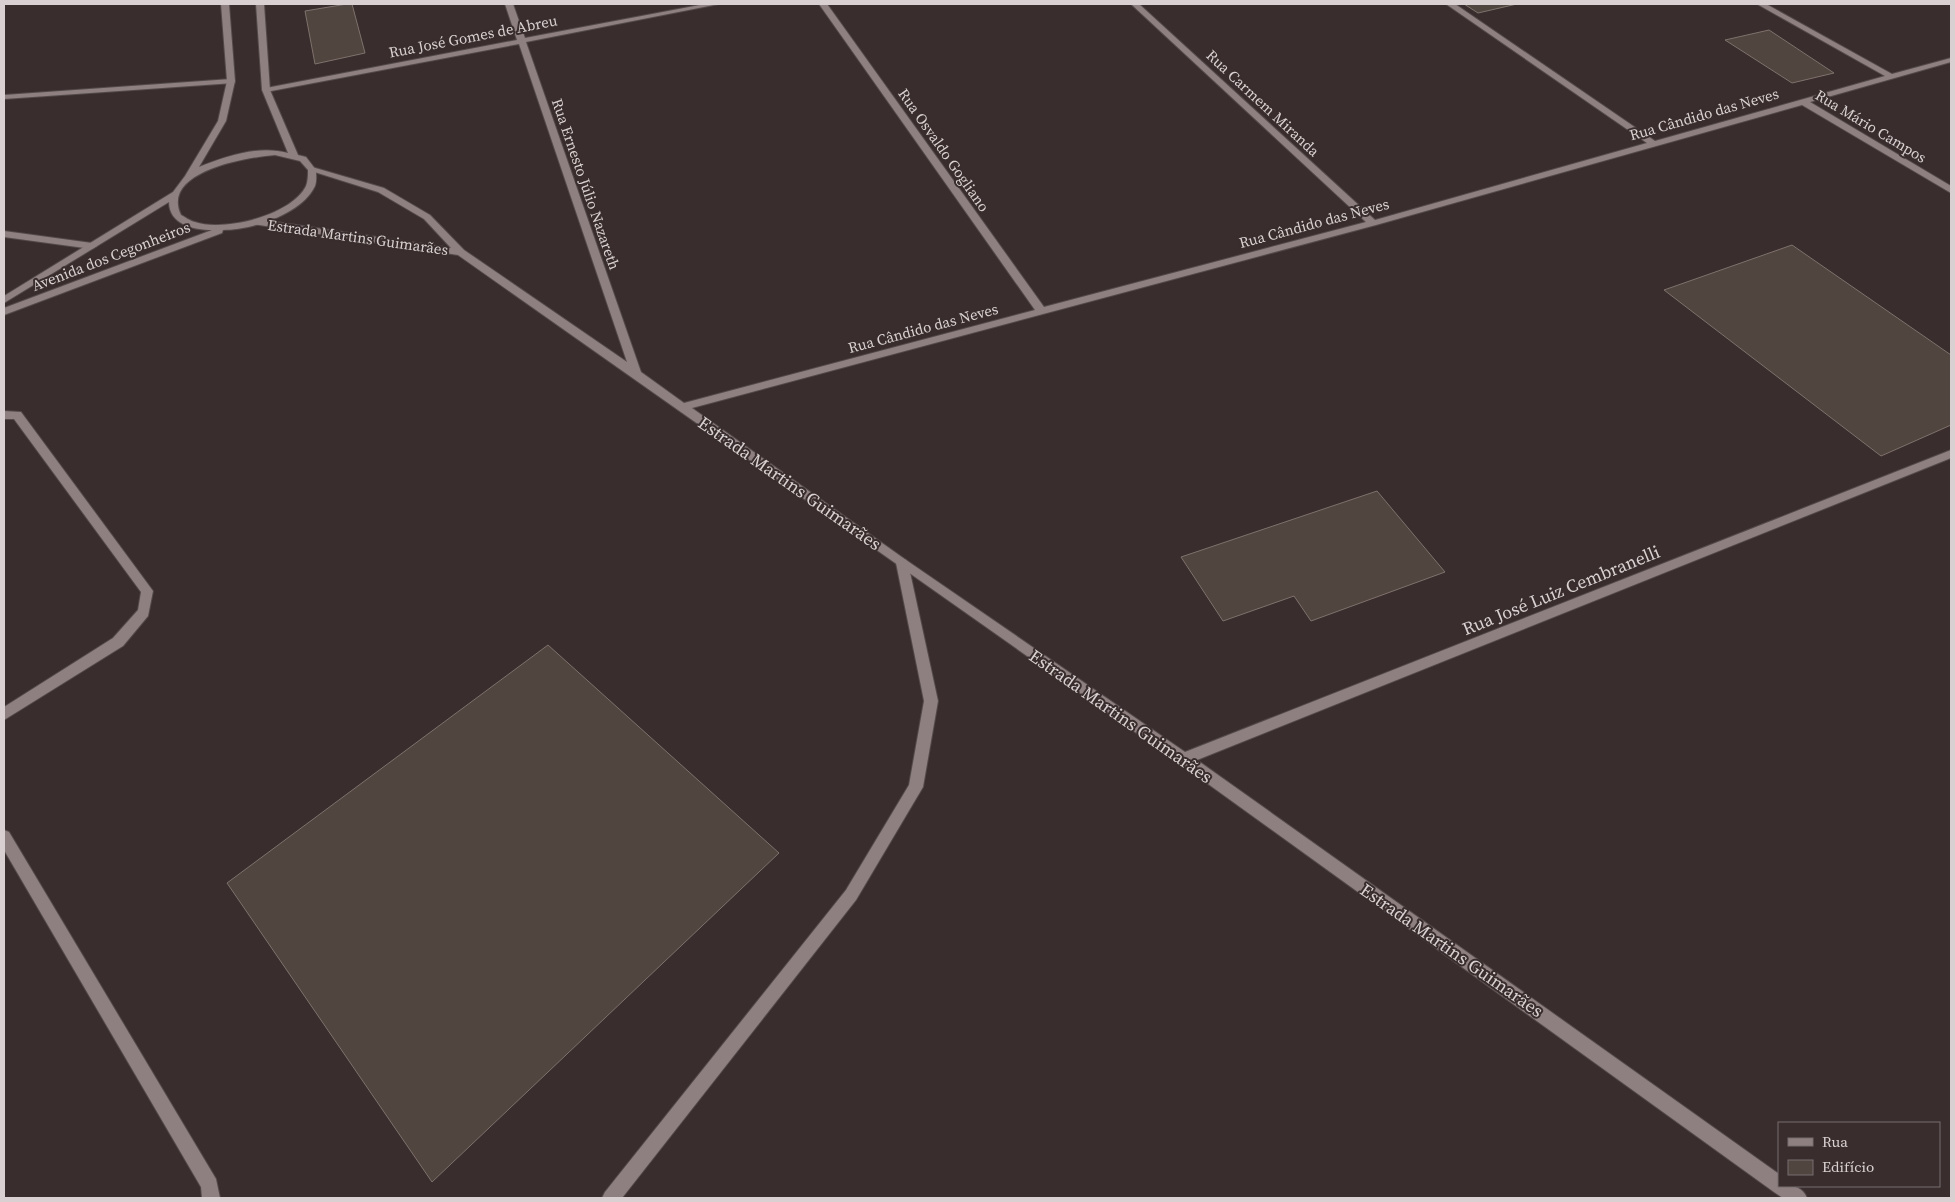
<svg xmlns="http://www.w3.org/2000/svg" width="1955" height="1202" font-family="'Source Serif 4',serif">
	<rect width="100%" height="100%" fill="#392d2e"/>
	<g fill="#514540" stroke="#7f726c">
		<polygon points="347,4 352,4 365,53 315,64 305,11"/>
		<polygon points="1464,4 1517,4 1478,13"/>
		<polygon points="1769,30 1834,73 1792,83 1725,40"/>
		<polygon points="1792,245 1951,355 1951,425 1881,456 1664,290"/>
		<polygon points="1377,491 1445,572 1311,621 1294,596 1223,621 1181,557"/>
		<polygon points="548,645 779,853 432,1182 227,883"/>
	</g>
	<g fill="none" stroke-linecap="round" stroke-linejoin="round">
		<defs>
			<g id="lane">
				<polygon points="231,79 235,81 234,83 4,99 4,95"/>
				<polygon points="4,231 92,243 97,246 92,249 4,237"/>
				<polygon points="4,411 21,412 153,591 148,616 123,646 4,720 4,707 113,638 138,610 141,592 14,419 4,419"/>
				<polygon points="902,558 906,560 908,563 938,701 923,787 856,900 622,1198 602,1198 605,1192 846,890 909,785 924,701 896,563 898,560"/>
				<polygon points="4,830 9,832 216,1179 220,1198 202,1198 201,1187 4,850"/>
			</g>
			<path id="street" d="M505,4H513L525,38L705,4H719L526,42L641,372L684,403L1035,310L819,4H827L1044,307L1366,222L1131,4H1139L1375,220L1647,143L1446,4H1455L1655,141L1885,76L1757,4H1766L1892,74L1951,58V62L1810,102L1951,186V193L1802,105L1376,225L692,408L906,560L1185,752L1951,450V458L1197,760L1779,1174V1186C1791,1186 1802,1185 1807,1198H1783L1774,1192L1179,763L458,255L253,224V220L256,219L451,248L424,219L378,192L308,170L312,167L384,188L430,215L464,250L627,362L519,44L266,92L262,90L266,88L517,40Z"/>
			<path id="secondary" d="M221,4H229L235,81L226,121L199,167C226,156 259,145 288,153L262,90L256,4H264L270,90L298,155L306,157L316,170C316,175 317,181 315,186C302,214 252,230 223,230L222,233L4,315V308L212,230C193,230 169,224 169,202L4,303V296L173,192L185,176L218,121L227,81ZM275,155L300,161L308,170C308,175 308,181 306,186C292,215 224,232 195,222C190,221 185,217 181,215C160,171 249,157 275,155Z"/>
		</defs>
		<use href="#lane" stroke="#544a4a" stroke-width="2"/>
		<use href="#street" stroke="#544a4a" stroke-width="2"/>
		<use href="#secondary" stroke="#544a4a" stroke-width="2"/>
		<use href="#lane" fill="#8e7f80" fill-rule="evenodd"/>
		<use href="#street" fill="#8e7f80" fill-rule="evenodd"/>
		<use href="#secondary" fill="#8e7f80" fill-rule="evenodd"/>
	</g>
	<g text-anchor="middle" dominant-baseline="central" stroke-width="4" stroke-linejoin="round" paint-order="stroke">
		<g font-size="15" fill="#d9d1d1" stroke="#392d2e">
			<text transform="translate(473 36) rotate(-11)">Rua José Gomes de Abreu</text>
			<text transform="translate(1263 103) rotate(43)">Rua Carmem Miranda</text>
			<text transform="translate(1704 114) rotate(-16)">Rua Cândido das Neves</text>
			<text transform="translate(1871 126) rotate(31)">Rua Mário Campos</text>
			<text transform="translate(944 150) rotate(55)">Rua Osvaldo Gogliano</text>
			<text transform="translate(586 184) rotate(71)">Rua Ernesto Júlio Nazareth</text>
			<text transform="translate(1314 223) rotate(-15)">Rua Cândido das Neves</text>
			<text transform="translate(358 237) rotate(8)">Estrada Martins Guimarães</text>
			<text transform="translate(111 256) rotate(-21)">Avenida dos Cegonheiros</text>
			<text transform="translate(923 328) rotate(-15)">Rua Cândido das Neves</text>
		</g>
		<g font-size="18" fill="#d9d1d1" stroke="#392d2e">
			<text transform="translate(790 483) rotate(35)">Estrada Martins Guimarães</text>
			<text transform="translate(1561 590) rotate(-22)">Rua José Luiz Cembranelli</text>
			<text transform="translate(1121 716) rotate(35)">Estrada Martins Guimarães</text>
			<text transform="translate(1452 950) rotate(35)">Estrada Martins Guimarães</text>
		</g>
	</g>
	<rect width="1955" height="1202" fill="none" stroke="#d9d1d1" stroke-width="10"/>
	<rect x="1778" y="1122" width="162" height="65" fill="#392d2e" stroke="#796f6f"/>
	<rect x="1788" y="1138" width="25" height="8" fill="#8e7f80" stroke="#796f6f"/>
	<text x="1822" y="1147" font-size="15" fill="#d9d1d1">Rua</text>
	<rect x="1788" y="1160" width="25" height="15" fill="#514540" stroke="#796f6f"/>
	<text x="1822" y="1172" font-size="15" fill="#d9d1d1">Edifício</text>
</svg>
